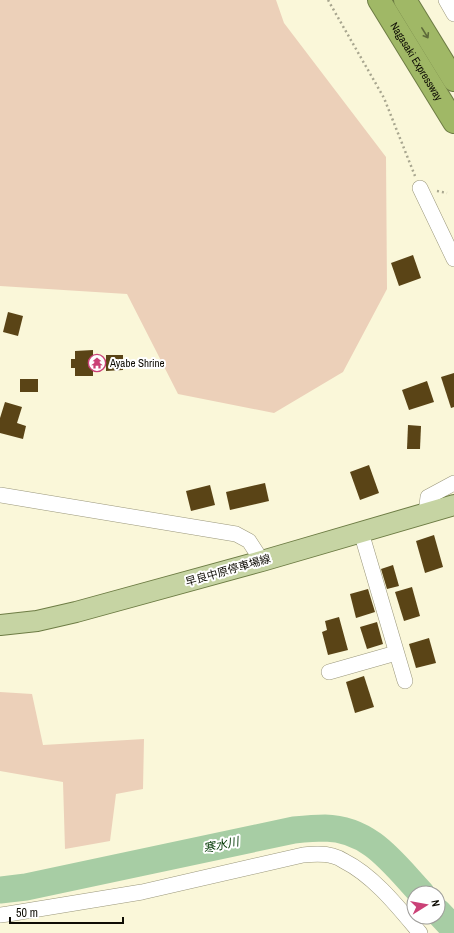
<svg xmlns="http://www.w3.org/2000/svg" width="454" height="933" font-family="'Archivo Narrow','Noto Sans JP',sans-serif">
	<rect width="100%" height="100%" fill="#faf7d9"/>
	<g fill="#ecd0b9">
		<polygon points="0,0 276,0 284,23 386,157 387,289 343,372 274,413 178,394 127,294 0,286"/>
		<polygon points="0,692 32,694 43,745 144,739 143,789 116,794 110,841 65,849 63,782 0,771"/>
	</g>
	<g fill="none" stroke-linecap="round" stroke-linejoin="round">
		<g stroke="#a7cda4" stroke-width="27">
			<path d="M0,890L26,887L294,830C304,829 315,828 325,828C370,829 393,863 421,893"/>
			<polyline points="438,912 454,929"/>
		</g>
	</g>
	<g fill="#5a4416">
		<polygon points="413,255 421,278 399,286 391,263"/>
		<polygon points="8,312 23,316 18,336 3,332"/>
		<polygon points="93,350 93,360 106,360 106,355 123,355 123,370 106,371 106,366 93,366 93,376 75,376 75,368 71,368 71,359 75,359 75,351"/>
		<polygon points="454,373 454,407 451,408 441,377"/>
		<rect x="20" y="379" width="18" height="13"/>
		<polygon points="427,381 434,402 409,410 402,390"/>
		<polygon points="5,402 22,407 17,423 26,426 23,439 0,433 0,418"/>
		<polygon points="408,425 421,426 420,449 407,449"/>
		<polygon points="369,465 379,493 360,500 350,472"/>
		<polygon points="265,483 269,501 230,510 226,492"/>
		<polygon points="210,485 215,505 191,511 186,491"/>
		<polygon points="434,535 443,567 425,573 416,541"/>
		<polygon points="393,565 399,586 387,589 381,569"/>
		<polygon points="412,587 420,616 404,621 395,592"/>
		<polygon points="368,589 375,612 356,618 350,594"/>
		<polygon points="339,617 348,650 328,655 322,632 327,630 325,621"/>
		<polygon points="377,622 383,644 367,649 360,627"/>
		<polygon points="429,638 436,663 416,668 409,644"/>
		<polygon points="364,676 374,707 355,713 346,682"/>
	</g>
	<g fill="none" stroke-linecap="round" stroke-linejoin="round">
		<defs>
			<g id="minor">
				<polyline points="446,0 454,14"/>
				<polyline points="420,188 454,259"/>
				<polyline points="0,495 236,534 249,541 262,561"/>
				<polyline points="426,513 428,497 454,483"/>
				<polyline points="361,532 405,681"/>
				<polyline points="329,672 396,653"/>
				<path d="M0,915L8,914L142,892L303,855C313,854 323,853 333,856C337,857 341,859 344,861C374,876 399,908 420,933"/>
			</g>
			<polyline id="major" points="0,625 37,621 76,612 262,561 454,505"/>
			<g id="highway">
				<path id="s1" d="M379,0L454,122"/>
				<polyline points="405,0 454,80"/>
			</g>
		</defs>
		<use href="#minor" stroke="#9a977b" stroke-width="16"/>
		<use href="#major" stroke="#6d7c44" stroke-width="22"/>
		<use href="#highway" stroke="#6d7c44" stroke-width="24"/>
		<g stroke="#a8a68f" stroke-width="2.5" stroke-dasharray="2 3" stroke-linecap="butt">
			<polyline points="328,0 384,98 415,176"/>
			<polyline points="437,191 447,193"/>
		</g>
		<use href="#minor" stroke="#fff" stroke-width="15"/>
		<use href="#major" stroke="#c6d4a3" stroke-width="20"/>
		<use href="#highway" stroke="#a0b866" stroke-width="22"/>
	</g>
	<defs><path id="oneway-shaft" d="M-6 0H5M1.5-3L5.5 0L1.5 3" fill="none" stroke-width="1.6" stroke-linecap="round" stroke-linejoin="round"/></defs>
	<use stroke="#5e6b3a" href="#oneway-shaft" transform="translate(425 33) rotate(58)"/>
	<defs>
		<symbol id="temple-ring" viewBox="-11 -11 22 22"><circle r="9.5" fill="#fff" stroke="#cb4177" stroke-width="1.5"/><path d="M0-6L5-2H3V0L6.5 2.5H4V6H1.5V3h-3V6H-4V2.5H-6.5L-3 0V-2H-5Z" fill="#cb4177"/></symbol>
	</defs>
	<g fill-rule="evenodd">
		<use href="#temple-ring" x="87" y="353" width="20" height="20"/>
	</g>
	<g text-anchor="middle" dominant-baseline="central" stroke-width="4" stroke-linejoin="round" paint-order="stroke">
		<g font-size="11" fill="#0e0c04" stroke="#fff">
			<text stroke="none"><textPath href="#s1" startOffset="72">Nagasaki Expressway</textPath></text>
			<text transform="translate(228 570) rotate(-16)">早良中原停車場線</text>
		</g>
		<g font-size="11" fill="#0e0c04" stroke="#fff" text-anchor="start">
			<text x="110" y="363">Ayabe Shrine</text>
		</g>
		<g font-size="12" font-style="italic" fill="#003802" stroke="#fff">
			<text transform="translate(221 845) rotate(-12)">寒水川</text>
		</g>
	</g>
	<g transform="translate(426 905) rotate(79)"><circle r="19" fill="#ffffff" stroke="#9f9e9b"/>
	<path d="M0-3L7 15L0 10L-7 15Z" fill="#cb4177"/>
	<text y="-6" font-size="11" font-weight="bold" text-anchor="middle" fill="#0e0c04">N</text>
	</g>
	<path d="M10 917v6h113v-6" fill="none" stroke="#0e0c04" stroke-width="2"/>
	<text x="16" y="917" font-size="12" fill="#0e0c04" stroke="#ffffff" stroke-width="3" paint-order="stroke">50 m</text>
</svg>
